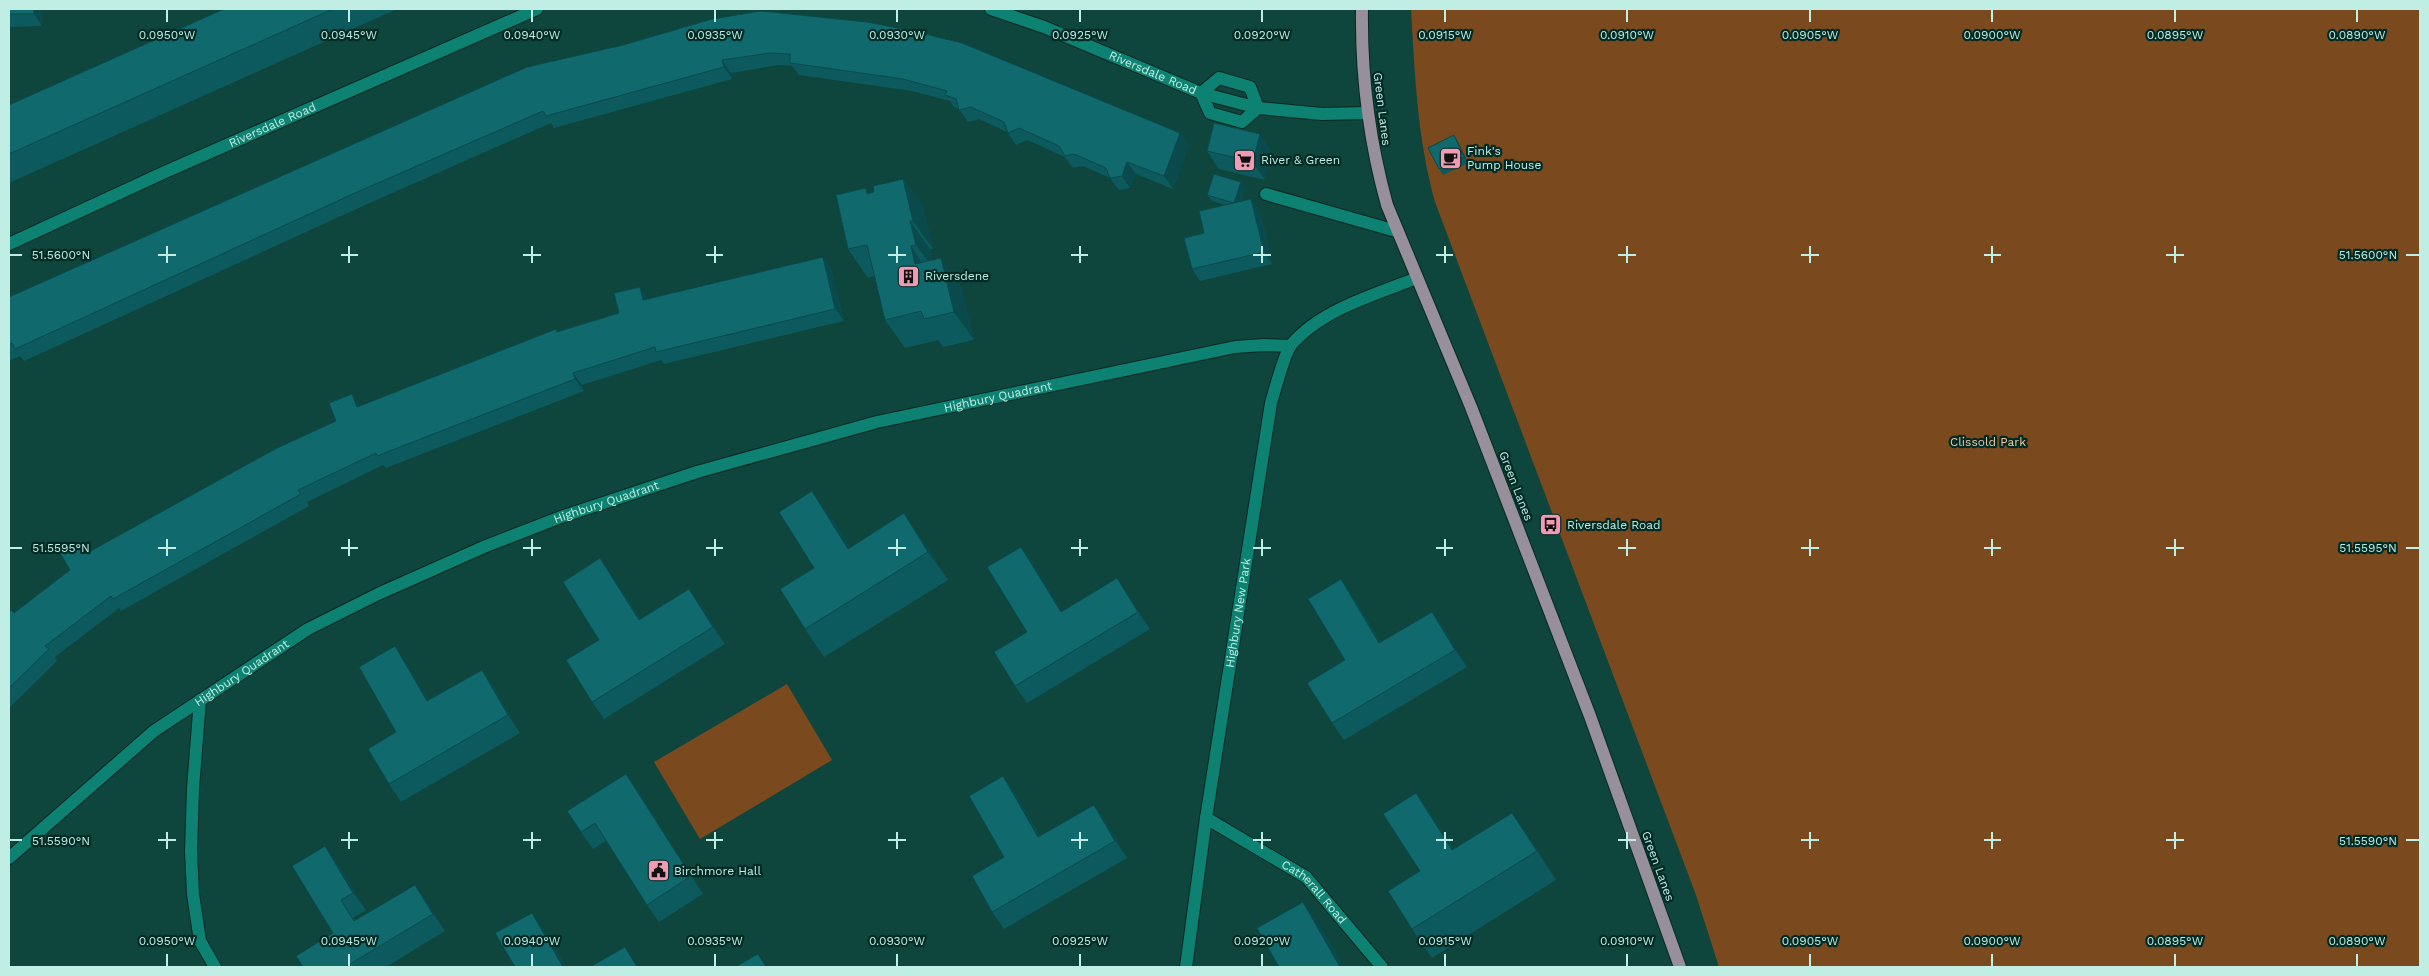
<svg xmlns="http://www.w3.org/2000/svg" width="2429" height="976" font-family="'Work Sans',sans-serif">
	<rect width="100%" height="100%" fill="#0e453d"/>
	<g fill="#7a4a1e">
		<path d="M1411,9H2420V967H1719L1696,895L1435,202C1417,136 1415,76 1411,9Z"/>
		<polygon points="787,684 832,760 700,839 654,762"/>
	</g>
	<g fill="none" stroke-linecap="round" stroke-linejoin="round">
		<defs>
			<g id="service">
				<polyline points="1201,93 1258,108"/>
				<polyline points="1266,194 1396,231"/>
			</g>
			<g id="minor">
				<path id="s1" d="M9,244L165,172L537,9"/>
				<polyline points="200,700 193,788 191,851 193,894 200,941 215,967"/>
				<path id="s2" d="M1206,818L1306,877L1382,967"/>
				<path id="s3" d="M9,858L154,731L308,629L378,594L486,546L561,517L697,472L877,422L1235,347L1264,345L1290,346"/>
				<path id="s4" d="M1186,967L1206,818L1271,403C1275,390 1284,354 1291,345C1320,310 1376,294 1417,278"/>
			</g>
			<g id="tertiary">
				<path id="s5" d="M991,9L1044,27L1201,93L1210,113L1242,122L1258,108L1322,114L1366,113"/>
				<polyline points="1201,93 1219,78 1250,87 1258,108"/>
			</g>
			<path id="primary" d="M1362,9C1361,76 1369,140 1387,205L1471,407L1590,716L1680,967"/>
		</defs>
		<use href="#service" stroke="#092923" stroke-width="14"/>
		<use href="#minor" stroke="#092923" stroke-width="14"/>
		<use href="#tertiary" stroke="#092923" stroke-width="14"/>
		<use href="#primary" stroke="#092923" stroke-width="14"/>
		<use href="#service" stroke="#0d8272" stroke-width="12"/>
		<use href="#minor" stroke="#0d8272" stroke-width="12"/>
		<use href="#tertiary" stroke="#0d8272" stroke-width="12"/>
		<use href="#primary" stroke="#978f9a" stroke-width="12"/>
	</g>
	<g fill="#0d5a5e">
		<polygon points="9,9 42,9 42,26 9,27"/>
		<polygon points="224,9 397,9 9,183 9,105"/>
		<polygon points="712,19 1180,133 1189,145 1173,189 1136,174 1130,188 1119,190 1110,178 1083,166 1073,168 1065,157 1027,140 1016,145 1007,132 979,119 968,122 959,109 954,107 950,101 912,91 799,75 792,66 778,65 731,73 732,79 554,128 551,123 363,206 24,361 20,356 9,361 9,297 623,45"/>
		<polygon points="1454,135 1458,142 1468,163 1443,175 1439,169"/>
		<polygon points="1207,151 1272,151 1265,180 1219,169"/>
		<polygon points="903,179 923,207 933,249 930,249 932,260 961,286 974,340 943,347 938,340 905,348 885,320 875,276 868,278 848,249 869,193 874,192"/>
		<polygon points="1245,188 1241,201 1251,199 1260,211 1272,264 1200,281 1192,269 1204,233 1225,205 1212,201 1207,195"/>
		<polygon points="823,257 831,269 844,321 664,364 661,360 582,385 584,391 386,468 383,465 307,502 309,506 121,611 119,608 55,657 57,661 9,708 9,613 14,613 70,570 81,541 88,552 336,421 352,394 360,406 556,329 558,331 619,313 648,299"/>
		<polygon points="832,519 850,548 924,542 948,580 824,657 805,629 814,568"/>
		<polygon points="1021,547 1033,564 1062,612 1117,578 1129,596 1150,629 1027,703 1015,686 1027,632"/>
		<polygon points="612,576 640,619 689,589 701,606 725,644 604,719 592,702 599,640"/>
		<polygon points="1341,579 1353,597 1381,643 1432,612 1444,629 1467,667 1344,740 1332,723 1345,660"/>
		<polygon points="407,664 428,700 482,670 494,687 520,733 401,802 389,784"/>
		<polygon points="626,774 638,791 703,894 659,922 647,905 606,841 593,849 581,832"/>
		<polygon points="1003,776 1015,794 1040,836 1094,805 1106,822 1127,858 1004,929 992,912 1004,857"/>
		<polygon points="1416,793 1436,822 1454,849 1512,813 1532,841 1556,880 1432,958 1412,929 1420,871"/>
		<polygon points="337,863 366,910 353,918 355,920 415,885 427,902 445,931 386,967 303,967 333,933"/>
	</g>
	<g fill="#0a4a4c">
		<polygon points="34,9 42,9 42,26 34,14"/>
		<polygon points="722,60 731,73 732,79 724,67"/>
		<polygon points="1180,133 1189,145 1173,189 1164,176"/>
		<polygon points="1260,134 1272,151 1265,180 1253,162"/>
		<polygon points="1454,135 1458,142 1468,163 1464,157"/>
		<polygon points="1127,162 1136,174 1130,188 1122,176"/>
		<polygon points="903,179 923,207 933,249 913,221"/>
		<polygon points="1241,182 1245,188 1238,209 1234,203"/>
		<polygon points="1251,199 1260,211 1272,264 1264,252"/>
		<polygon points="910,221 930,249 936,273 916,245"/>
		<polygon points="911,246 930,275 915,264"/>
		<polygon points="823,257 831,269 844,321 835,309"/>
		<polygon points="941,258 961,286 974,340 954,312"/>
		<polygon points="640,287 648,299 643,300"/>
		<polygon points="573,373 582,385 584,391 575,379"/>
		<polygon points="352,394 360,406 357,407"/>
		<polygon points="812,491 832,519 868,577 848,549"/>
		<polygon points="904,513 924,542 948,580 928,552"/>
		<polygon points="1021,547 1033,564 1073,630 1061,612"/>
		<polygon points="600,558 612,576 651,637 639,620"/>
		<polygon points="1117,578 1129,596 1150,629 1138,612"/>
		<polygon points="1341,579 1353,597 1391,661 1379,643"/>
		<polygon points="689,589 701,606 725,644 713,627"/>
		<polygon points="1432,612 1444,629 1467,667 1455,650"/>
		<polygon points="395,646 407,664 439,719 427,701"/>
		<polygon points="482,670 494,687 520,733 508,715"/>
		<polygon points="626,774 638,791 703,894 691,876"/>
		<polygon points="1003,776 1015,794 1050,854 1038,837"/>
		<polygon points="1416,793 1436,822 1472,878 1452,850"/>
		<polygon points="1094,805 1106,822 1127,858 1115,841"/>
		<polygon points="1512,813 1532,841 1556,880 1537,851"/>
		<polygon points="325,846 337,863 366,910 353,893"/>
		<polygon points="415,885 427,902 445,931 433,914"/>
		<polygon points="1303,902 1323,930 1344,967 1340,967"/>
		<polygon points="532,913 551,941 567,967 563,967"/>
		<polygon points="625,947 639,967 637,967"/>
	</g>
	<g fill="#0f696d" stroke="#0a4a4c">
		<rect x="9" y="9" width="25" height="5"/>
		<polygon points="224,9 333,9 9,154 9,105"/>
		<polygon points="761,11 867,22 913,31 962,43 1180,133 1164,176 1127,162 1122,176 1110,178 1106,168 1074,154 1065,156 1059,146 1019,128 1008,133 1004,122 971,107 959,110 956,99 945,95 947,91 903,79 790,63 790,54 770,53 722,60 724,67 546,116 543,111 355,193 15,349 12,343 9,345 9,297 527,67 623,45 712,19"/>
		<polygon points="1214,123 1260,134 1253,162 1207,151"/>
		<polygon points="1454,135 1464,157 1439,169 1428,148"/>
		<polygon points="1214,174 1241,182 1234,203 1207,195"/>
		<polygon points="903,179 913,221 910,221 916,245 911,246 915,264 941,258 954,312 924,319 921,311 885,320 867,245 848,249 836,195 866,188 867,194 874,192 873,186"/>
		<polygon points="1251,199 1264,252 1192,269 1184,238 1204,233 1199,211"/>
		<polygon points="823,257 835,309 656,352 655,347 573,373 575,379 377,456 376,453 298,490 301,494 113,599 111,596 45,646 49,649 9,688 9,613 11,610 14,613 70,570 60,553 81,541 87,553 275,449 336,421 329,403 352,394 357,407 556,329 557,332 619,313 614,293 640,287 643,300"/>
		<polygon points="812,491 848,549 904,513 928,552 805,629 780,589 814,568 779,512"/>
		<polygon points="1021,547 1061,612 1117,578 1138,612 1015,686 994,652 1027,632 987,567"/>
		<polygon points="600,558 639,620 689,589 713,627 592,702 566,660 599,640 563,582"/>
		<polygon points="1341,579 1379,643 1432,612 1455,650 1332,723 1307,683 1345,660 1308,599"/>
		<polygon points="395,646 427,701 482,670 508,715 389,784 368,749 396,732 359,667"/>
		<polygon points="626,774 691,876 647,905 595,823 581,832 567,811"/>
		<polygon points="1003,776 1038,837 1094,805 1115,841 992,912 972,876 1004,857 969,796"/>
		<polygon points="1416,793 1452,850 1512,813 1537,851 1412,929 1388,891 1420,871 1383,814"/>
		<polygon points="325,846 353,893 341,900 354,921 415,885 433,914 345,967 303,967 296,956 333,933 292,866"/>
		<polygon points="1303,902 1340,967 1279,967 1257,928"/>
		<polygon points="532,913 563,967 515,967 495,933"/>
		<polygon points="625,947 637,967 590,967"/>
		<polygon points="758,954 766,967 735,967"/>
	</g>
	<path fill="none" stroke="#c1eee4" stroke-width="2" d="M167,10V22M349,10V22M532,10V22M715,10V22M897,10V22M1080,10V22M1262,10V22M1445,10V22M1627,10V22M1810,10V22M1992,10V22M2175,10V22M2357,10V22M167,246V263M349,246V263M532,246V263M715,246V263M897,246V263M1080,246V263M1262,246V263M1445,246V263M1627,246V263M1810,246V263M1992,246V263M2175,246V263M10,255H22M158,255H176M341,255H358M523,255H541M706,255H723M888,255H906M1071,255H1088M1253,255H1271M1436,255H1453M1618,255H1636M1801,255H1819M1984,255H2001M2166,255H2184M2406,255H2419M167,539V556M349,539V556M532,539V556M715,539V556M897,539V556M1080,539V556M1262,539V556M1445,539V556M1627,539V556M1810,539V556M1992,539V556M2175,539V556M10,548H22M158,548H176M341,548H358M523,548H541M706,548H723M888,548H906M1071,548H1088M1253,548H1271M1436,548H1453M1618,548H1636M1801,548H1819M1984,548H2001M2166,548H2184M2406,548H2419M167,832V849M349,832V849M532,832V849M715,832V849M897,832V849M1080,832V849M1262,832V849M1445,832V849M1627,832V849M1810,832V849M1992,832V849M2175,832V849M10,840H22M158,840H176M341,840H358M523,840H541M706,840H723M888,840H906M1071,840H1088M1253,840H1271M1436,840H1453M1618,840H1636M1801,840H1819M1984,840H2001M2166,840H2184M2406,840H2419M167,954V966M349,954V966M532,954V966M715,954V966M897,954V966M1080,954V966M1262,954V966M1445,954V966M1627,954V966M1810,954V966M1992,954V966M2175,954V966M2357,954V966"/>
	<defs>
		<symbol id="cafe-square" viewBox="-11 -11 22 22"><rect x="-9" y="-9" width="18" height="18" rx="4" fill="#f09ab4" stroke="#002a24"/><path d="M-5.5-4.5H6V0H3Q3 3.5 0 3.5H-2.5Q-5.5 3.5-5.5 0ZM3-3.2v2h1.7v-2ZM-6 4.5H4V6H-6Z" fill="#111"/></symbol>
		<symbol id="supermarket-square" viewBox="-11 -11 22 22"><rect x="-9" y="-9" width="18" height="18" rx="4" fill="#f09ab4" stroke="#002a24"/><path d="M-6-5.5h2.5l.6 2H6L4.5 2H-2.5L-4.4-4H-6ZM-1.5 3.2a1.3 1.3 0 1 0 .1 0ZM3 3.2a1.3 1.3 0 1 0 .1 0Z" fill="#111"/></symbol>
		<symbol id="building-square" viewBox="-11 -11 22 22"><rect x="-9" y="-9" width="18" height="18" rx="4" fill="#f09ab4" stroke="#002a24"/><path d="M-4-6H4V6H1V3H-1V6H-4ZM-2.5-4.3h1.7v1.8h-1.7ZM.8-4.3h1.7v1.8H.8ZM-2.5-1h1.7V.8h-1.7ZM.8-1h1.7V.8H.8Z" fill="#111"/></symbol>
		<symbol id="bus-square" viewBox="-11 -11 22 22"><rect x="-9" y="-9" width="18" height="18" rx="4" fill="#f09ab4" stroke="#002a24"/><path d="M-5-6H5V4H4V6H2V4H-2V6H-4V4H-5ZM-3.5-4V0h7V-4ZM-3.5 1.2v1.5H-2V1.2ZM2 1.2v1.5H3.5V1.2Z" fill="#111"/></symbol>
		<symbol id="civic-square" viewBox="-11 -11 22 22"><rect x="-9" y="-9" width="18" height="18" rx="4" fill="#f09ab4" stroke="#002a24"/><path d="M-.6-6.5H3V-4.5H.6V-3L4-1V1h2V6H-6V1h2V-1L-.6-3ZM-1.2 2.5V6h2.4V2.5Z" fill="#111"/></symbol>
	</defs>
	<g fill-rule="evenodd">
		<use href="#cafe-square" x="1438" y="146" width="25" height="25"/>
		<use href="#supermarket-square" x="1232" y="148" width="25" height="25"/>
		<use href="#building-square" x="896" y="264" width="25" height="25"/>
		<use href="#bus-square" x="1538" y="512" width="25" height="25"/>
		<use href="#civic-square" x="646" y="858" width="25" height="25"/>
	</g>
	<g text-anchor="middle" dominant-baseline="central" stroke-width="4.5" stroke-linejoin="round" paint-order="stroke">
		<g font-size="12" fill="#c1eee4" stroke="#002a24">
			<text stroke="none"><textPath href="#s5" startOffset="174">Riversdale Road</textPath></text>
			<text transform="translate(1382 109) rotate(83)">Green Lanes</text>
			<text stroke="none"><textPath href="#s1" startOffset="289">Riversdale Road</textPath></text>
			<text stroke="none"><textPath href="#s3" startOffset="1108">Highbury Quadrant</textPath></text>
			<text transform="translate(1516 486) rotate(69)">Green Lanes</text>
			<text stroke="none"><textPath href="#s3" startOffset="702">Highbury Quadrant</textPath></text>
			<text stroke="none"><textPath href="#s4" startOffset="358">Highbury New Park</textPath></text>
			<text stroke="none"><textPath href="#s3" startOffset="298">Highbury Quadrant</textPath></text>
			<text transform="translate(1658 866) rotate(70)">Green Lanes</text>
			<text stroke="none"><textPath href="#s2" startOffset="132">Catherall Road</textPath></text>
		</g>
		<g font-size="12" fill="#c1eee4" stroke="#002a24" text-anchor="start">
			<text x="1467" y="151">Fink's<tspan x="1467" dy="14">Pump House</tspan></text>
			<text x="1261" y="160">River &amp; Green</text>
			<text x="925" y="276">Riversdene</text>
			<text x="1567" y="525">Riversdale Road</text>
			<text x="674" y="871">Birchmore Hall</text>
		</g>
		<g font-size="12" fill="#f7caa6" stroke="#002a24">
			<text x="1988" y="442">Clissold Park</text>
		</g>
	</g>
	<g font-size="12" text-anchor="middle" fill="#c1eee4" stroke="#002a24" stroke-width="4.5" stroke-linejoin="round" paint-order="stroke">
		<text x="167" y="39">0.0950°W</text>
		<text x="349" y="39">0.0945°W</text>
		<text x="532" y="39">0.0940°W</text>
		<text x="715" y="39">0.0935°W</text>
		<text x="897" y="39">0.0930°W</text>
		<text x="1080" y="39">0.0925°W</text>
		<text x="1262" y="39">0.0920°W</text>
		<text x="1445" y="39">0.0915°W</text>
		<text x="1627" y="39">0.0910°W</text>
		<text x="1810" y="39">0.0905°W</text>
		<text x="1992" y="39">0.0900°W</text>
		<text x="2175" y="39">0.0895°W</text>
		<text x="2357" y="39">0.0890°W</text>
		<text x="61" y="259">51.5600°N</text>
		<text x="2368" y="259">51.5600°N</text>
		<text x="61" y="552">51.5595°N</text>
		<text x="2368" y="552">51.5595°N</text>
		<text x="61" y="845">51.5590°N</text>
		<text x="2368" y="845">51.5590°N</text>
		<text x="167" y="945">0.0950°W</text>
		<text x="349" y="945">0.0945°W</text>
		<text x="532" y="945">0.0940°W</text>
		<text x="715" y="945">0.0935°W</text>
		<text x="897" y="945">0.0930°W</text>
		<text x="1080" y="945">0.0925°W</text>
		<text x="1262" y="945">0.0920°W</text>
		<text x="1445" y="945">0.0915°W</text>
		<text x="1627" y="945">0.0910°W</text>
		<text x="1810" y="945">0.0905°W</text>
		<text x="1992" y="945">0.0900°W</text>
		<text x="2175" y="945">0.0895°W</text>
		<text x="2357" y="945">0.0890°W</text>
	</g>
	<rect width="2429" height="976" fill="none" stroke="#c1eee4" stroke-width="20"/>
</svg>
